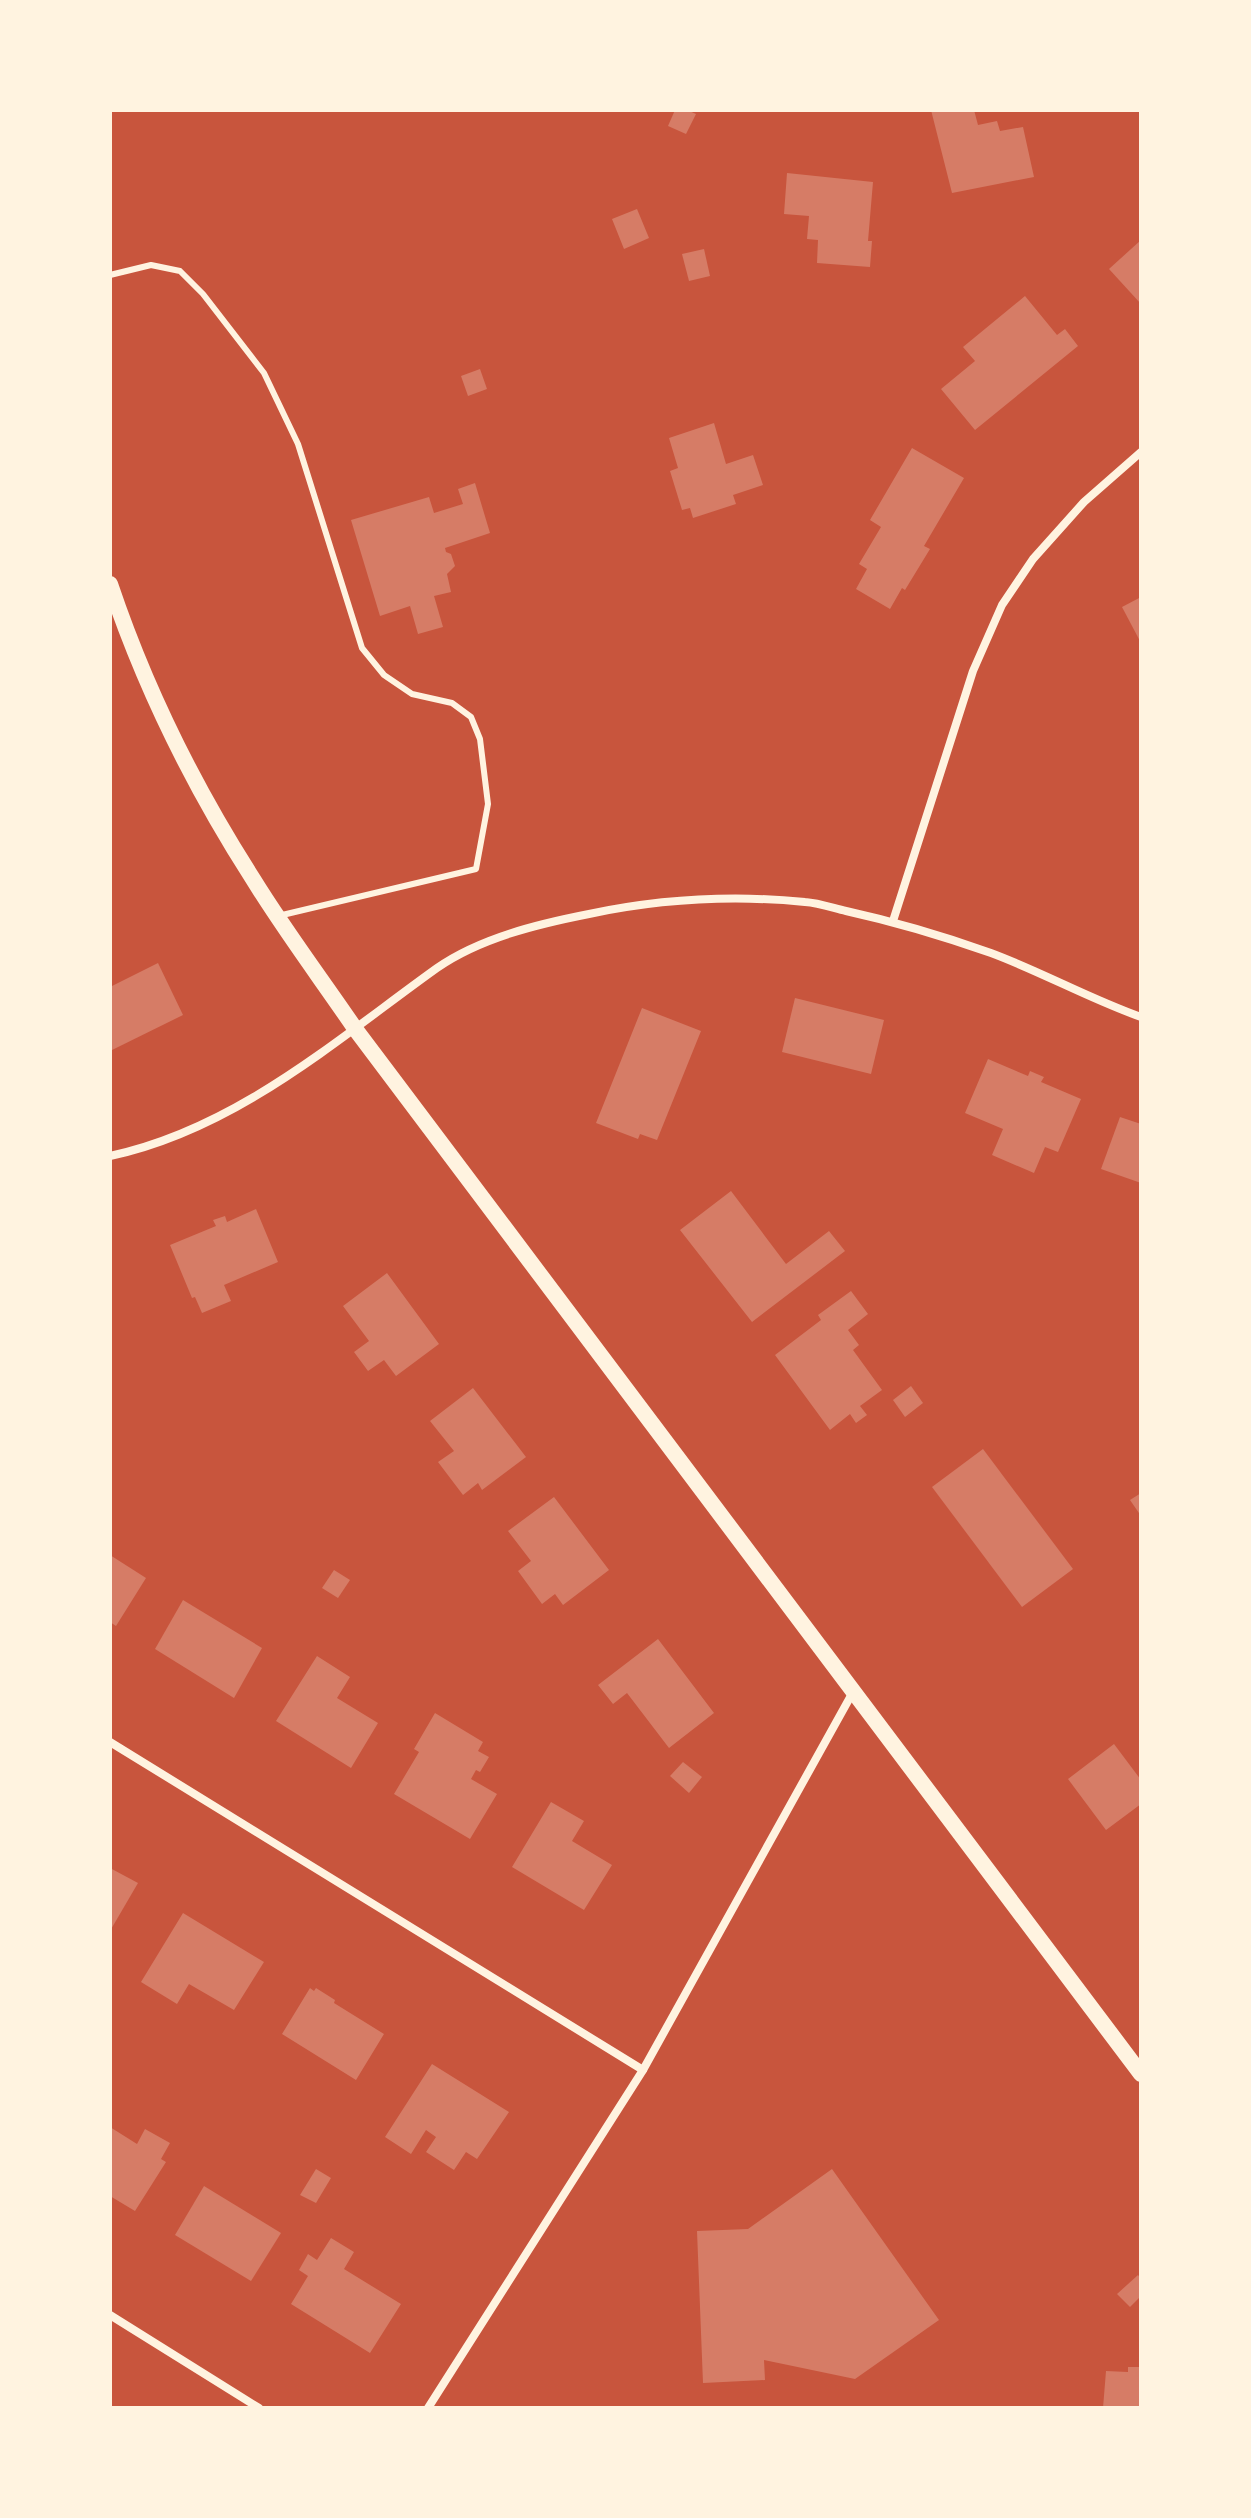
<svg xmlns="http://www.w3.org/2000/svg" width="1251" height="2518" font-family="'Fira Sans Condensed',sans-serif">
	<rect width="100%" height="100%" fill="#c8553d"/>
	<g fill="#d67c66">
		<polygon points="675,110 687,110 696,114 686,134 668,126"/>
		<polygon points="931,110 974,110 978,125 997,121 1000,131 1023,127 1034,177 952,193"/>
		<polygon points="787,173 873,182 868,241 872,241 870,267 817,263 818,240 807,239 809,216 784,214"/>
		<polygon points="637,209 649,238 624,249 612,219"/>
		<polygon points="1141,240 1141,304 1109,269"/>
		<polygon points="704,249 710,276 689,281 682,254"/>
		<polygon points="1025,296 1057,335 1065,329 1078,346 975,430 941,389 975,361 963,347"/>
		<polygon points="480,369 487,389 468,396 461,376"/>
		<polygon points="714,423 726,464 753,455 763,485 733,495 736,504 693,518 690,508 682,510 670,471 678,468 669,438"/>
		<polygon points="912,448 964,478 924,546 930,549 905,590 902,588 890,609 856,589 867,569 859,564 881,527 870,520"/>
		<polygon points="475,483 490,533 445,548 446,552 451,554 455,566 447,574 451,592 434,596 443,627 418,634 410,606 380,616 351,520 429,497 434,513 463,504 458,489"/>
		<polygon points="1141,597 1141,643 1122,607"/>
		<polygon points="158,963 183,1015 110,1051 110,987"/>
		<polygon points="795,998 884,1020 871,1074 782,1052"/>
		<polygon points="642,1008 701,1031 657,1140 640,1134 638,1139 596,1123"/>
		<polygon points="988,1059 1028,1076 1030,1071 1044,1077 1041,1082 1081,1099 1058,1152 1045,1147 1034,1173 992,1155 1003,1129 965,1113"/>
		<polygon points="1120,1117 1141,1124 1141,1183 1101,1169"/>
		<polygon points="731,1191 786,1264 829,1231 845,1251 752,1322 680,1230"/>
		<polygon points="256,1209 278,1262 224,1285 231,1301 202,1313 195,1297 192,1298 170,1245 216,1226 213,1220 225,1216 227,1222"/>
		<polygon points="387,1273 439,1344 396,1376 384,1360 368,1371 354,1352 369,1341 343,1306"/>
		<polygon points="851,1291 868,1314 848,1330 859,1345 853,1350 882,1390 860,1406 867,1415 856,1423 850,1414 830,1430 775,1355 821,1320 818,1315"/>
		<polygon points="911,1386 923,1403 905,1417 893,1400"/>
		<polygon points="473,1388 526,1457 482,1490 478,1483 463,1495 438,1462 454,1451 430,1421"/>
		<polygon points="983,1449 1073,1569 1022,1607 932,1487"/>
		<polygon points="1141,1493 1141,1516 1130,1500"/>
		<polygon points="554,1497 609,1570 563,1605 555,1594 542,1604 518,1571 531,1561 508,1531"/>
		<polygon points="110,1555 146,1578 116,1626 110,1622"/>
		<polygon points="334,1570 350,1580 338,1598 322,1588"/>
		<polygon points="183,1600 262,1648 234,1698 155,1649"/>
		<polygon points="658,1639 714,1713 669,1748 627,1693 613,1704 598,1685"/>
		<polygon points="317,1656 350,1677 337,1698 378,1723 351,1768 276,1721"/>
		<polygon points="435,1713 483,1742 478,1751 489,1757 480,1772 476,1770 471,1779 497,1794 470,1839 394,1794 419,1752 414,1749"/>
		<polygon points="1114,1744 1141,1780 1141,1804 1106,1830 1068,1779"/>
		<polygon points="683,1762 702,1777 689,1793 670,1776"/>
		<polygon points="551,1802 584,1821 572,1841 612,1865 584,1910 512,1867"/>
		<polygon points="110,1868 138,1883 110,1931"/>
		<polygon points="183,1913 264,1962 234,2010 189,1984 177,2004 141,1982"/>
		<polygon points="310,1988 314,1991 316,1988 335,2000 334,2003 384,2034 356,2080 282,2034"/>
		<polygon points="432,2064 509,2112 477,2159 466,2152 454,2170 426,2152 436,2137 426,2130 411,2154 385,2137"/>
		<polygon points="110,2127 137,2144 145,2129 170,2143 161,2159 166,2162 135,2211 110,2196"/>
		<polygon points="316,2169 331,2178 316,2203 300,2195"/>
		<polygon points="832,2169 939,2320 855,2379 764,2360 765,2380 703,2383 697,2231 748,2229"/>
		<polygon points="204,2186 281,2233 251,2281 175,2235"/>
		<polygon points="331,2238 354,2252 344,2269 401,2304 370,2353 291,2304 308,2276 299,2270 308,2254 317,2260"/>
		<polygon points="1138,2275 1141,2279 1141,2296 1130,2307 1117,2294"/>
		<polygon points="1128,2367 1141,2367 1141,2408 1103,2408 1106,2371 1128,2372"/>
	</g>
	<g fill="none" stroke-linecap="round" stroke-linejoin="round">
		<polyline stroke="#fff3e0" stroke-width="6" points="110,275 151,265 180,271 203,294 264,373 298,444 362,648 384,675 412,694 452,703 471,717 480,739 488,804 476,869 278,916"/>
		<g stroke="#fff3e0" stroke-width="8">
			<polyline points="893,921 973,671 1002,605 1033,559 1084,502 1141,452"/>
			<path d="M110,1156C236,1129 335,1041 437,968C480,938 538,924 589,914C660,899 733,895 805,902C819,903 833,908 846,911C896,922 943,936 991,953C1042,972 1090,999 1141,1017"/>
			<polyline points="110,1742 643,2070"/>
			<polyline points="110,2315 259,2408"/>
			<polyline points="428,2408 643,2070 853,1692"/>
		</g>
		<path stroke="#fff3e0" stroke-width="16" d="M110,584C145,688 194,787 253,879C285,931 322,980 356,1030L1141,2074"/>
	</g>
	<rect width="1251" height="2518" fill="none" stroke="#fff3e0" stroke-width="224"/>
</svg>
